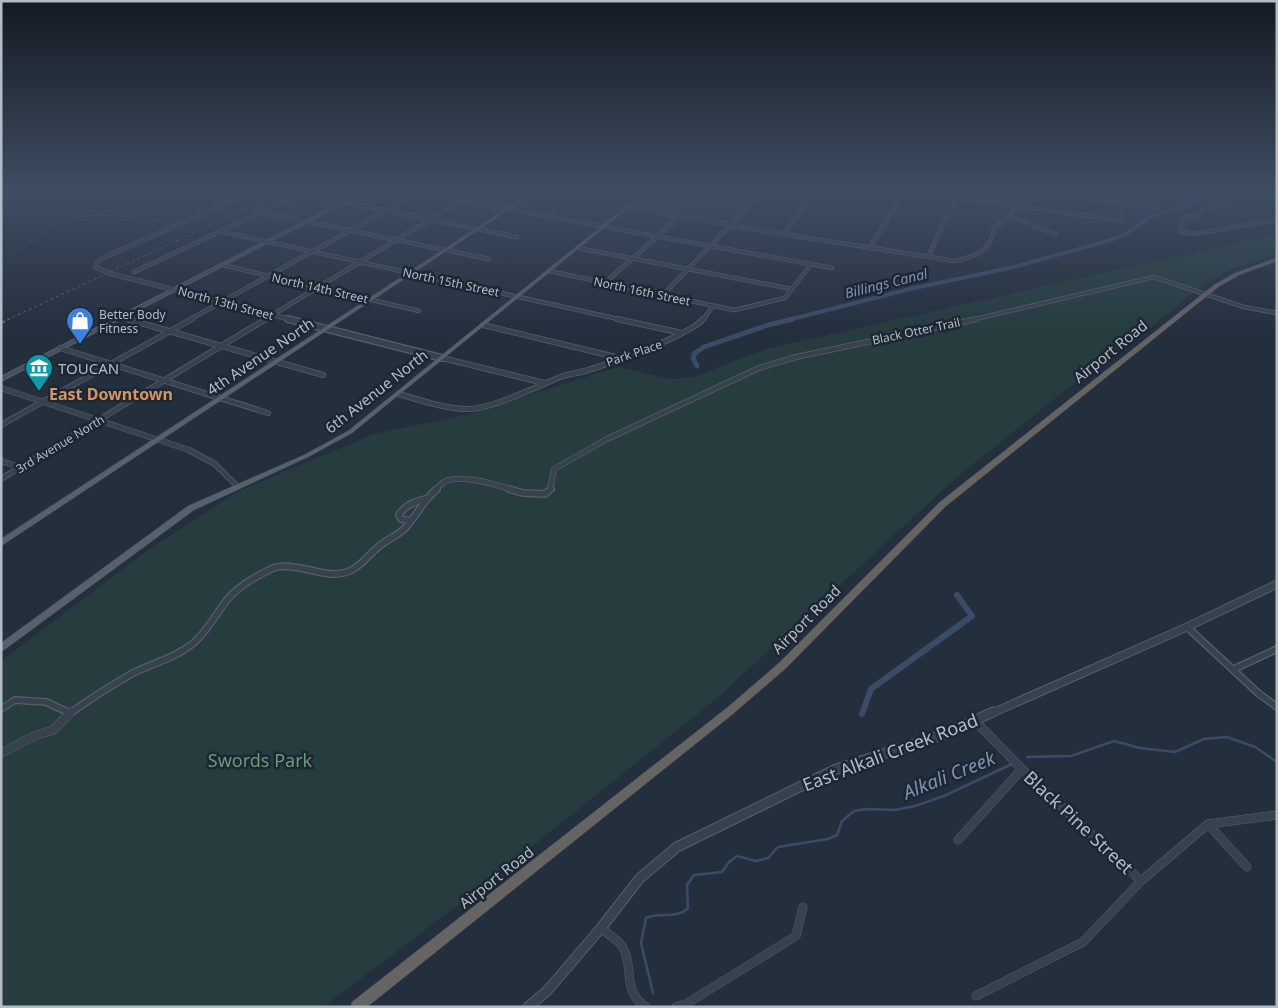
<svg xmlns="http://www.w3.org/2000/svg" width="1278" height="1008" font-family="'Noto Sans',sans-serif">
	<rect width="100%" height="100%" fill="#242f3e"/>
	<g fill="#263c3f">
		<polygon points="654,191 759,191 729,223 634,206"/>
		<polygon points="1277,234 1277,254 1229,270 1198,289 1133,342 1054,399 957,477 716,699 475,892 323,1007 1,1007 1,661 151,548 241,490 374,434 465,415 618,367 670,379 694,377 766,349"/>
	</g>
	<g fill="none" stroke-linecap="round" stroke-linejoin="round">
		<g stroke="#394c67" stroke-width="1">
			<polyline points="176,228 188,231"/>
			<path d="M14,252C21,246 29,243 37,238C42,234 46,228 51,225C82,209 140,216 172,225"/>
		</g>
		<g stroke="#394c67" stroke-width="2.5">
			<polyline points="1027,757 1071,756 1114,741 1140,748 1175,752 1204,739 1227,737 1255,747 1277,762"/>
			<path d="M653,993L641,943L646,918C661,911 676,920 688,908L687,885L694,875L722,872L729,862L737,856L756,861L768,858L778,847L828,839L837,835L842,821L854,811L865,809L895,810L915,806L944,796L1012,764"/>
		</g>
		<polyline stroke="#394c67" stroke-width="4" points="788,320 910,289 1014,267 1114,239 1127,233 1152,216 1187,205 1208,191"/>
		<polyline stroke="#394c67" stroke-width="5" points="697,366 693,358 695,353 704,347 768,325 793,319"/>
		<polyline stroke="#394c67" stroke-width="6" points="862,714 871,689 972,616 957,595"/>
		<defs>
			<g id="minor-far3">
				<polyline points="407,191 832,268"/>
				<polyline points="534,191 570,197"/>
				<polyline points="911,191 1121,221 1125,191"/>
				<polyline points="1038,191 1159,208"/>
				<polyline points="1161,191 1189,194"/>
				<polyline points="1246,191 1230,195 1219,206 1203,209 1197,216 1183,218 1180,231 1193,234 1277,220"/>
				<polyline points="299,193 517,237"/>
				<polyline points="1149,206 1152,198"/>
				<polyline points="260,212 489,259"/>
				<polyline points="1012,217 1055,234"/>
				<polyline points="219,231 623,320"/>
				<path d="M783,234L955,261C979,255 990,252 995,226C1011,218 1016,208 1022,191"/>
				<polyline points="578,248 792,289"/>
				<polyline points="869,249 904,191"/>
				<polyline points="928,257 956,197"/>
				<polyline points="222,265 419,311"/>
				<polyline points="549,271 734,310 785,298 811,264"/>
				<polyline points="134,272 306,191"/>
				<polyline points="605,283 680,216"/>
				<polyline points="664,294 763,191"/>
				<polyline points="121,317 131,320"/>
				<polyline points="189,320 421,191"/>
				<polyline points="264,320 477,191"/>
				<polyline points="703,320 713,306"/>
				<polyline points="971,320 1154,277 1244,307 1277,313"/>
			</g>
			<g id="minor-far2">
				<polyline points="127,319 323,375"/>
				<polyline points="617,319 682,333"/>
				<polyline points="483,325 616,357"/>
				<polyline points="60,348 268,413"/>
				<polyline points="442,358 544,383"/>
				<polyline points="1,388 189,450 215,464 237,486"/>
				<path d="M398,394C421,400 445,409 469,409C492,409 540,385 563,376C570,374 578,373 585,371C608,364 691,335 703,319"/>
				<polyline points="1,425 192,319"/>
				<polyline points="1,461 20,467"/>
				<polyline points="1,479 266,319"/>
				<path d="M435,490C438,487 441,484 444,482C460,473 497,485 513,490"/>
				<polyline points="550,490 554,469 607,439 759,368 796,357 977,319"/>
			</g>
			<g id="minor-far1">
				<polyline points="509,489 523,493 545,494 551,489"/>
				<path d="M411,521L401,519L399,515C405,505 414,502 425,499"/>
				<polyline points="1187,627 1258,693 1277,707"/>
				<polyline points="1234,669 1277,649"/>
				<polyline points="1,709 15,700 46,702 70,713"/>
				<path d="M69,714C90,699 112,685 133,673C153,663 173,659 191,645C206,633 215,616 226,601C236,588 255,577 269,570C285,560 314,573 332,574C358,575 364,557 382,544C390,538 399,535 406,527C418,514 423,500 437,489"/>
			</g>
			<g id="minor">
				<polyline points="975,721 1022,769 1141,881"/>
				<polyline points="1,753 34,736 53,730 71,712"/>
				<polyline points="1208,824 1247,867"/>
				<polyline points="958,840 1022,769"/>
				<path d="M601,928C608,934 617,939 622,946C635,967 621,991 646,1007"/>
				<polyline points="976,996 1083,942 1141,881 1208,824 1277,815"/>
				<polyline points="676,1007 686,1004 796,936 803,907"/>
			</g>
			<g id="tertiary-far3">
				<polyline points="253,191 103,258 97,262 95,267 112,274 293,320"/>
				<polyline points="627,207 783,234 818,191"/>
			</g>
			<polyline id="tertiary-far2" points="288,319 442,358"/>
			<polyline id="tertiary-far1" points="990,714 1187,627 1277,584"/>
			<polyline id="tertiary" points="528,1007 547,991 601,928 640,878 677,847 836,769 942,735 993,712"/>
			<polygon id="secondary" points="363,191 367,191 1,381 1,377"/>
			<g id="primary">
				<polygon points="533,191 537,191 1,546 1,539"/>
				<polygon points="645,191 649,191 352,433 308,457 194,510 4,650 1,651 1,643 188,506 304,455 348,431"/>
			</g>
			<polygon id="trunk" points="1277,258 1277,261 1239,275 1218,287 946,506 785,669 734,713 367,1007 351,1007 352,1002 728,707 779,663 940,502 1214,285 1235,273"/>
		</defs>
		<use href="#minor-far3" stroke="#565f6c" stroke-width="4.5"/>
		<use href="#minor-far2" stroke="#565f6c" stroke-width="6"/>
		<use href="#minor-far1" stroke="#565f6c" stroke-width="8"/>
		<use href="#minor" stroke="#565f6c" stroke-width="9"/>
		<use href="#tertiary-far3" stroke="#565f6c" stroke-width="5"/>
		<use href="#tertiary-far2" stroke="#565f6c" stroke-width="8"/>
		<use href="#tertiary-far1" stroke="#565f6c" stroke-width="9"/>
		<use href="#tertiary" stroke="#565f6c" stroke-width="11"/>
		<use href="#secondary" stroke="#565f6c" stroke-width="2"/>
		<use href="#primary" stroke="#414a57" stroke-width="1"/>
		<use href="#trunk" stroke="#434c59" stroke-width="1"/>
		<use href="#minor-far3" stroke="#38414e" stroke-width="3"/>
		<use href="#minor-far2" stroke="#38414e" stroke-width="4.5"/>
		<use href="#minor-far1" stroke="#38414e" stroke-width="5.5"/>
		<use href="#minor" stroke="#38414e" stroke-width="8"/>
		<use href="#tertiary-far3" stroke="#38414e" stroke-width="4"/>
		<use href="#tertiary-far2" stroke="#38414e" stroke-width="5.5"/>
		<use href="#tertiary-far1" stroke="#38414e" stroke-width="7"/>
		<use href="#tertiary" stroke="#38414e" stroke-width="9"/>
		<use href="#secondary" fill="#465061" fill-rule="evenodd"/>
		<use href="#primary" fill="#56606e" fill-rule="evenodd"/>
		<use href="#trunk" fill="#656462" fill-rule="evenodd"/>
		<polyline stroke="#5a6575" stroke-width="1" stroke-dasharray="3 3" stroke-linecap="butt" points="7,320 283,191"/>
		<polyline stroke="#5a6575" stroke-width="2" stroke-dasharray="4.5 4.5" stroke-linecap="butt" points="1,323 10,319"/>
	</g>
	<linearGradient id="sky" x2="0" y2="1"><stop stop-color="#141a22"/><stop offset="0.58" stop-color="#3f4d63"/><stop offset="1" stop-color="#3f4d63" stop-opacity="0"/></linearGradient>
	<rect width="1278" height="332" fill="url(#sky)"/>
	<defs>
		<symbol id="shop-pin" viewBox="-11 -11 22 30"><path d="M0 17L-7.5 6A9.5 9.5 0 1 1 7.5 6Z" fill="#3f7fe0" stroke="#1d2633"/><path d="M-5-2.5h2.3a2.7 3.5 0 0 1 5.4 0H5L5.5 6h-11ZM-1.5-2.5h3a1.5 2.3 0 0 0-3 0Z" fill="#fff"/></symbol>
		<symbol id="museum-pin" viewBox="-11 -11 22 30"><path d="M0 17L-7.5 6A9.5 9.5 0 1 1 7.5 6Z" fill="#0f9aa8" stroke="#1d2633"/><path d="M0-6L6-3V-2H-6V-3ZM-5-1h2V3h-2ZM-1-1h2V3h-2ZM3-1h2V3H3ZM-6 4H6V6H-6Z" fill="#fff"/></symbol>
	</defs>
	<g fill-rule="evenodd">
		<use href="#shop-pin" x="64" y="305" width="32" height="43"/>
		<use href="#museum-pin" x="23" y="352" width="32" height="43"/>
	</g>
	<g text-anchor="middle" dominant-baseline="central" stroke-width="5" stroke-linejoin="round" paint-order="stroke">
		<g font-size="12" fill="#b4bcc9" stroke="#1d2633">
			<text transform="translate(451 282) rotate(12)">North 15th Street</text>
			<text transform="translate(320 288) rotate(13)">North 14th Street</text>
			<text transform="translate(642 291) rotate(12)">North 16th Street</text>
			<text transform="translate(226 303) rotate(15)">North 13th Street</text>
			<text transform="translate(916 331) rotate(-12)">Black Otter Trail</text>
			<text transform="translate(634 353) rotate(-19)">Park Place</text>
			<text transform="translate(60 444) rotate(-31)">3rd Avenue North</text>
		</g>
		<g font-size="12" fill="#b4bcc9" stroke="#1d2633" text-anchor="start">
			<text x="99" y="314">Better Body<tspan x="99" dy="14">Fitness</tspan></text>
		</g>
		<g font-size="14" font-style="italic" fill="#7c92b1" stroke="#1d2633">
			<text transform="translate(886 283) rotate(-14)">Billings Canal</text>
		</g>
		<g font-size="15" fill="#b4bcc9" stroke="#1d2633">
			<text transform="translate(1110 351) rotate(-39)">Airport Road</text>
			<text transform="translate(260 356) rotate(-34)">4th Avenue North</text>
			<text transform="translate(376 391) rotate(-38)">6th Avenue North</text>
			<text transform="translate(806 619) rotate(-45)">Airport Road</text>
			<text transform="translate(496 877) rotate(-38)">Airport Road</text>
		</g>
		<g font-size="15" fill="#b4bcc9" stroke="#1d2633" text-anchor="start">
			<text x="58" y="368">TOUCAN</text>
		</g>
		<g font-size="16" font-weight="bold" fill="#d59563" stroke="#1d2633">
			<text x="111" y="394">East Downtown</text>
		</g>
		<g font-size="18" fill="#b4bcc9" stroke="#1d2633">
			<text transform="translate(890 752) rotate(-21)">East Alkali Creek Road</text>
			<text transform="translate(1079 822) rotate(43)">Black Pine Street</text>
		</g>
		<g font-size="18" fill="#6b9a76" stroke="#1d2633">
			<text x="260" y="760">Swords Park</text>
		</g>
		<g font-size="19" font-style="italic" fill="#7c92b1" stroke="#1d2633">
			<text transform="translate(949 775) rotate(-22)">Alkali Creek</text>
		</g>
	</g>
	<rect width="1278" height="1008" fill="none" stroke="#b4bcc9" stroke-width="5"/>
</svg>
